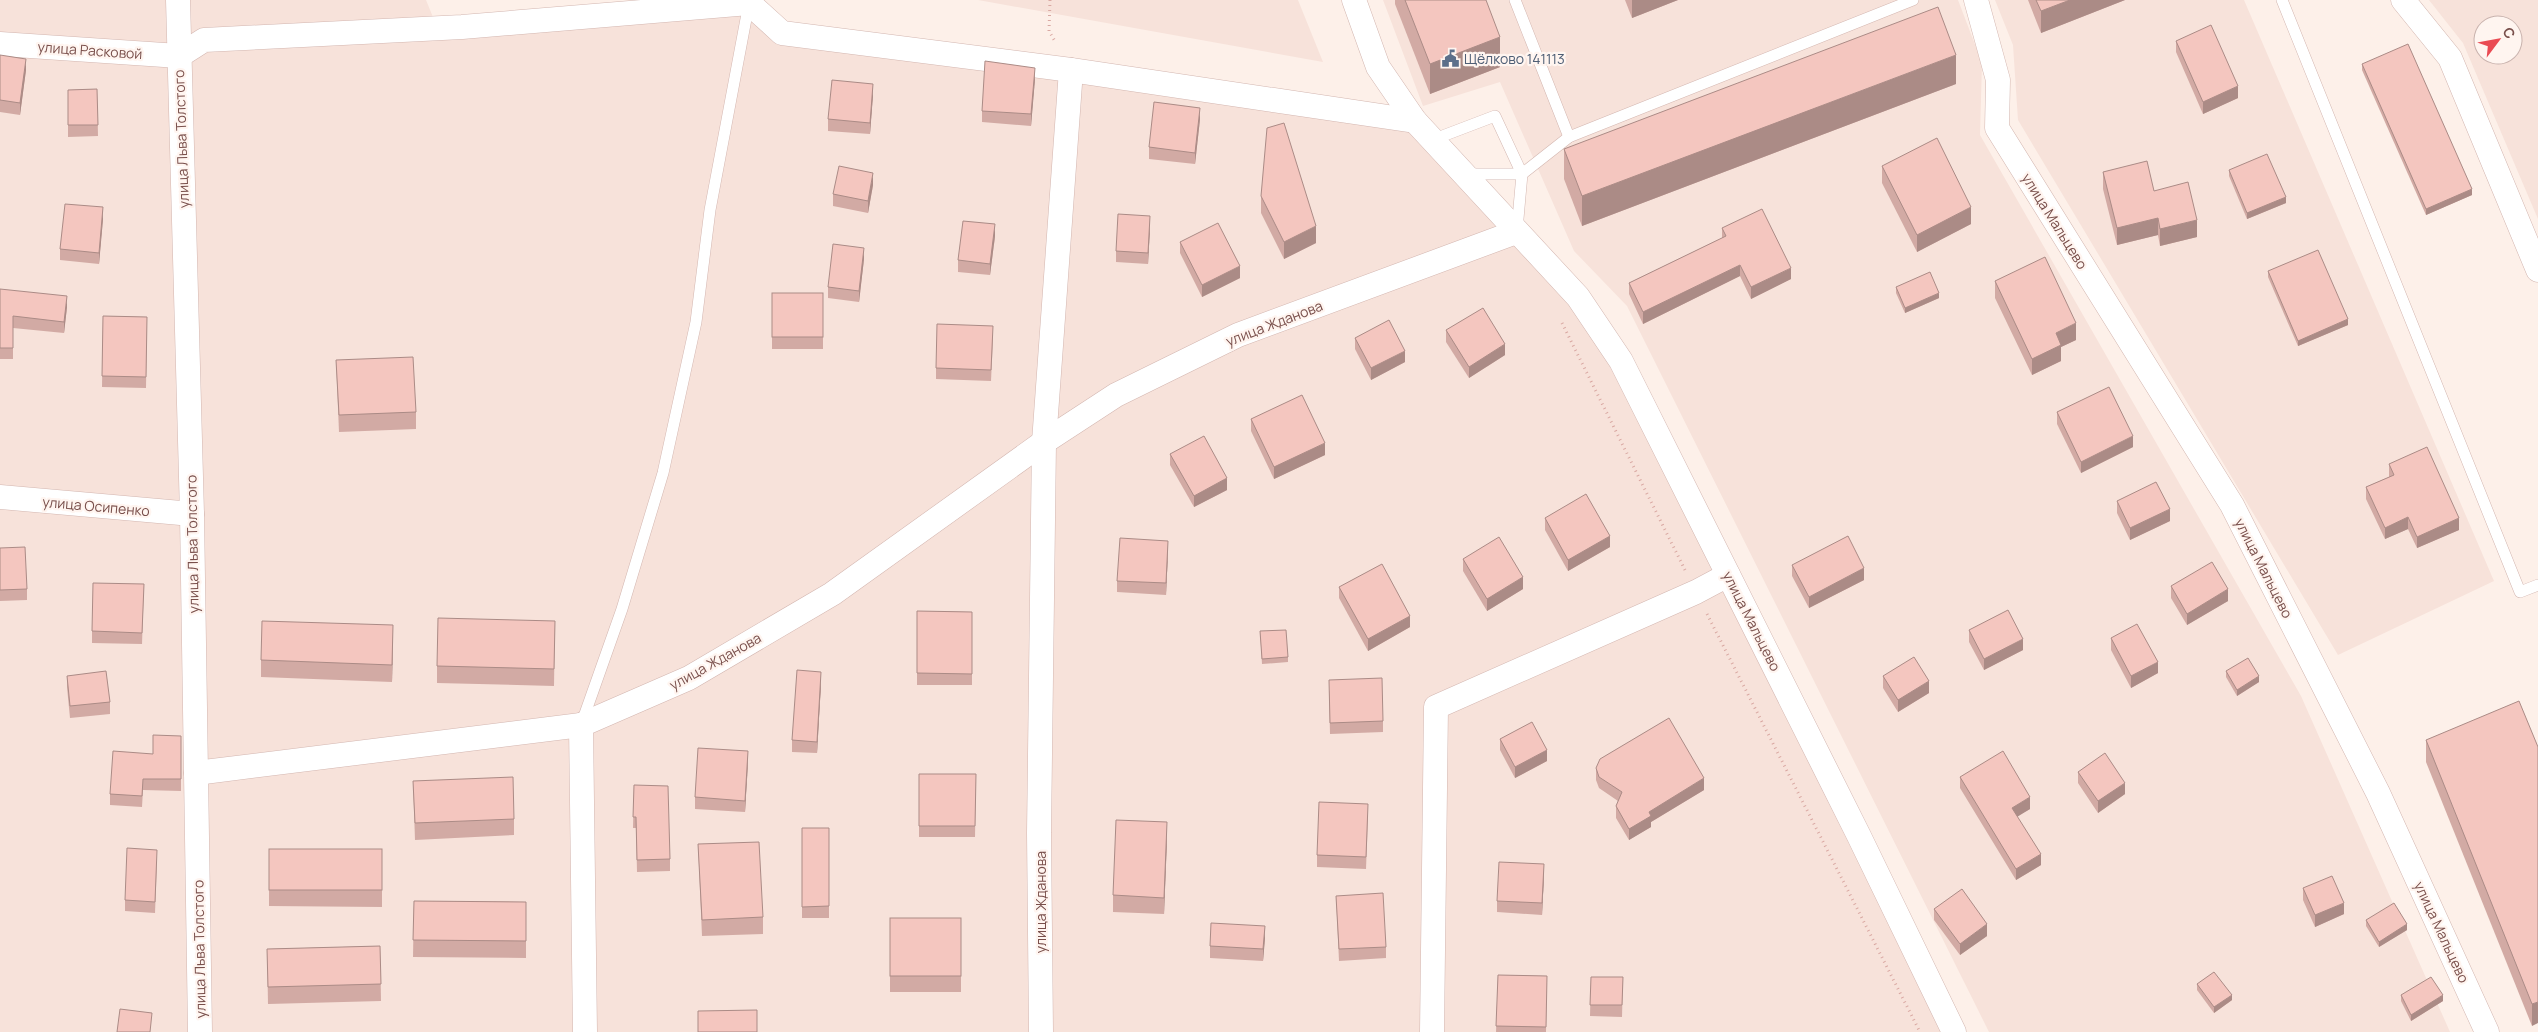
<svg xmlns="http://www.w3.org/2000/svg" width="2538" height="1032" font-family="Manrope,sans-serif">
	<rect width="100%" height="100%" fill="#fdf0e9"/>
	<g fill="#f7e2da" fill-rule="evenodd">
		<polygon points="0,0 426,0 437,27 749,3 782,33 1415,121 1578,297 1954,1032 0,1032"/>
		<polygon points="978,0 1298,0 1323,62"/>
		<polygon points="1383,0 1958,0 1982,63 1980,135 2301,696 2450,1032 1989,1032 1627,306 1574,251 1500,82 1423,106"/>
		<polygon points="1995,0 2244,0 2494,581 2338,655 2018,120 2013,45"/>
		<path d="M2429,0H2538V219L2463,43ZM2483,25H2513V55H2483Z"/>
	</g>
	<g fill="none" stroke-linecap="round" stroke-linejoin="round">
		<defs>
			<g id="lane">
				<polyline points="1515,0 1569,137"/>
				<polyline points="2282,0 2520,592 2538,585"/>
				<polyline points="1432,140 1495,116 1522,174 1517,230"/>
				<polyline points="1466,174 1522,174 1569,137 1913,0"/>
				<polyline points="581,725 622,609 663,473 696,322 710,210 749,3"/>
			</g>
			<g id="street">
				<polyline points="178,0 192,514 200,1032"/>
				<polyline points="1354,0 1378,67 1415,121 1578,297 1621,361 1859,836 1954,1032"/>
				<polyline points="1976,0 1998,80 1997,128 2232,505 2378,793 2487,1032"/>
				<polyline points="2403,0 2450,58 2538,270"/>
				<polyline points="0,44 179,56"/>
				<polyline points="179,56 204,40 462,27 749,3 782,33 1071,70 1415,121"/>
				<polyline points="0,497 192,514"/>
				<polyline points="196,773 581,725"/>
				<polyline points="585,1032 581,725 689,678 832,594 1044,442 1116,395 1238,335 1516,232"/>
				<polyline points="1041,1032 1039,833 1044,442 1071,70"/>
				<polyline points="1432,1032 1436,707 1696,592 1728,575"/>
			</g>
		</defs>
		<use href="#lane" stroke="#d3b6b0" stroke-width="12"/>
		<use href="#street" stroke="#d3b6b0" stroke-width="25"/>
		<g stroke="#d9a8a2" stroke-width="3" stroke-dasharray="1 4" stroke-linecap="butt">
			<polyline points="1050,0 1049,31 1056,43"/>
			<polyline points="1562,323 1685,570"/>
			<polyline points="1707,614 1920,1032"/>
		</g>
		<use href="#lane" stroke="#fff" stroke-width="11"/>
		<use href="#street" stroke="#fff" stroke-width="24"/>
	</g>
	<g fill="#d2aaa4">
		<polygon points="1395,0 1486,0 1500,67 1430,94 1395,4"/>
		<polygon points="1625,0 1678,0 1632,18"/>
		<polygon points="2028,0 2125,0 2041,33"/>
		<polygon points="2176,41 2238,98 2203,114 2176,52"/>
		<polygon points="0,55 26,70 20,115 0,112"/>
		<polygon points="2362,64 2472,195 2426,215 2362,70"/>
		<polygon points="1035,79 1031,126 982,122 982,111"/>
		<polygon points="1956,84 1582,226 1564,179 1564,149"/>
		<polygon points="97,89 98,136 68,137 68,90"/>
		<polygon points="873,95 870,134 828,131 828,119"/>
		<polygon points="1200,119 1195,164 1149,159 1149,147"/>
		<polygon points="1882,166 1971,224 1917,252 1882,183"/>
		<polygon points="2229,170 2286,203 2247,219 2229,176"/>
		<polygon points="2103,172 2154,191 2197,237 2160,246 2158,235 2117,245 2103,189"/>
		<polygon points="873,185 868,213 833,206 833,194"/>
		<polygon points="1261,196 1316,243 1284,259 1261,213"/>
		<polygon points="103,219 99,264 60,260 60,249"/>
		<polygon points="1150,228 1148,264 1116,262 1116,251"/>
		<polygon points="1722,228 1791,279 1751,299 1740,276 1643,324 1629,294 1629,283 1722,238"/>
		<polygon points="995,236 990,275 958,272 958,260"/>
		<polygon points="1180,242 1240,278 1202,297 1180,253"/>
		<polygon points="864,259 859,302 828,298 828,287"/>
		<polygon points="2268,271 2348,325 2298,346 2268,277"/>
		<polygon points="1995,281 2076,340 2061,347 2061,361 2032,375 1995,298"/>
		<polygon points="1896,287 1939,298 1905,313 1896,293"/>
		<polygon points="0,289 67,307 64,333 13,328 13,359 0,359"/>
		<rect x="772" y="293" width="51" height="56"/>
		<polygon points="103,316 147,317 146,388 102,387"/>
		<polygon points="1446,330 1505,355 1469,378 1446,342"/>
		<polygon points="993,338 991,381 936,379 936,368"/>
		<polygon points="1355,338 1405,362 1371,380 1355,349"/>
		<polygon points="336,360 416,412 416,429 339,432"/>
		<polygon points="2057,412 2133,447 2081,473 2057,424"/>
		<polygon points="1251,419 1325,455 1274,479 1251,431"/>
		<polygon points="1170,454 1227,490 1194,507 1170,465"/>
		<polygon points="2389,464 2459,530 2417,548 2408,529 2385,539 2366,499 2366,487 2389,477"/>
		<polygon points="2117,501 2170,521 2130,540 2117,513"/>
		<polygon points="1545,518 1610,547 1568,571 1545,530"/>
		<polygon points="0,548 27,589 27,600 0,601"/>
		<polygon points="1168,552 1166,595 1117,592 1117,581"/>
		<polygon points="1463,559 1523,589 1487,611 1463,571"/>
		<polygon points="1792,565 1864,580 1809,608 1792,576"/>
		<polygon points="144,584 142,644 92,643 92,631"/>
		<polygon points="2171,586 2228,601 2187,625 2171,598"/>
		<polygon points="1339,587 1410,627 1368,651 1339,598"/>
		<polygon points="917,611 972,612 972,685 917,685"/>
		<polygon points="555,621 554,686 437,683 437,666"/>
		<polygon points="1969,630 2023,650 1984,670 1969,642"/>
		<polygon points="1260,631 1288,657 1288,662 1262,664"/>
		<polygon points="2111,638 2158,673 2131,688 2111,650"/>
		<polygon points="393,642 392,682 261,677 261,660"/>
		<polygon points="2226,671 2259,682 2237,696 2226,677"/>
		<polygon points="67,676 110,702 110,714 70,718 67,687"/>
		<polygon points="1883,676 1929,693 1898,712 1883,688"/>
		<polygon points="821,684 817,753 792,752 792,740"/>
		<polygon points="1329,691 1383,721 1383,732 1330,734"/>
		<polygon points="181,736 181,791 143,790 142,807 110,805 110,794 153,754"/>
		<polygon points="1500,739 1547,761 1515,778 1500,750"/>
		<polygon points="2426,740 2538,747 2532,1026 2426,762"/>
		<polygon points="748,762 745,812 695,809 695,797"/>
		<polygon points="1596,768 1704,790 1651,822 1651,827 1629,840 1616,818 1616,806 1618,801 1599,788 1596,780"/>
		<polygon points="2078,772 2125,794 2098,813 2078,783"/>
		<polygon points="919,774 976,774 975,837 919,837"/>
		<polygon points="1960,777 2030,809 2017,816 2041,865 2016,880 1960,788"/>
		<polygon points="413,781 514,819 514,835 415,840"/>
		<polygon points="634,785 670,859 670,871 637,872 636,828 633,828"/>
		<polygon points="1368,815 1366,869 1317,867 1317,855"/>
		<rect x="802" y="828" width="27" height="90"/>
		<polygon points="1167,839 1164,914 1113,912 1113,895"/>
		<polygon points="698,844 763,917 763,934 702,936"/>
		<polygon points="269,849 382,849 382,907 269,906"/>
		<polygon points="157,861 155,913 125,911 125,900"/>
		<polygon points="1544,876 1542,915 1497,912 1497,901"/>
		<polygon points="2303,888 2344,914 2315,927 2303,900"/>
		<polygon points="1336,896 1386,947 1386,958 1339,961"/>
		<polygon points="414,901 526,902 526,958 413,957"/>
		<polygon points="1934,909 1987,936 1960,955 1934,920"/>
		<rect x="890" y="918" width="71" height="74"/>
		<polygon points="2366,920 2407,930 2379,947 2366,926"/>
		<polygon points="1265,938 1263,961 1210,958 1210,946"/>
		<polygon points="380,946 381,1001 268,1004 267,949"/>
		<polygon points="1498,975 1547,976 1546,1032 1496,1032"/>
		<polygon points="1591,977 1623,977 1622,1017 1590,1016"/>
		<polygon points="2197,984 2232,1000 2214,1013 2197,990"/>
		<polygon points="2401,995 2443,1001 2411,1021 2401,1001"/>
	</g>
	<g fill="#ab8b86">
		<polygon points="1632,0 1678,0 1632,18"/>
		<polygon points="2070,0 2125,0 2041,33 2041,11"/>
		<polygon points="1500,37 1500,67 1430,94 1430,64"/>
		<polygon points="1956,55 1956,84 1582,226 1582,196"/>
		<polygon points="26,59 26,70 20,115 20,103"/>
		<polygon points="1035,68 1035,79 1031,126 1031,114"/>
		<polygon points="873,84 873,95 870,134 870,123"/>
		<polygon points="2238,86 2238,98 2203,114 2203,102"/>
		<polygon points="1200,108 1200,119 1195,164 1195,153"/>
		<polygon points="873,173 873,185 868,213 868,201"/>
		<polygon points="2472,189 2472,195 2426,215 2426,209"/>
		<polygon points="2286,197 2286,203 2247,219 2247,213"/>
		<polygon points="103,207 103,219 99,264 99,253"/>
		<polygon points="1971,207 1971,224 1917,252 1917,235"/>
		<polygon points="1150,216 1150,228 1148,264 1148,253"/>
		<polygon points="2158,218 2158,235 2117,245 2117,228"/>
		<polygon points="2197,220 2197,237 2160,246 2160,229"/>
		<polygon points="995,224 995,236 990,275 990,264"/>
		<polygon points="1316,226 1316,243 1284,259 1284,242"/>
		<polygon points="864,248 864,259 859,302 859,291"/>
		<polygon points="1740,265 1740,276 1643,324 1643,312"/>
		<polygon points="1240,266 1240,278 1202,297 1202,285"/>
		<polygon points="1791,268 1791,279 1751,299 1751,287"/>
		<polygon points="1939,293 1939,298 1905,313 1905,308"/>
		<polygon points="67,296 67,307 64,333 64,322"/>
		<polygon points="2348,319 2348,325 2298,346 2298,341"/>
		<polygon points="2076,323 2076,340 2061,347 2061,361 2032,375 2032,359 2056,333"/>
		<polygon points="1505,344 1505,355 1469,378 1469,367"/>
		<polygon points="1405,351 1405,362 1371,380 1371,368"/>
		<polygon points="2133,436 2133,447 2081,473 2081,462"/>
		<polygon points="1325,443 1325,455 1274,479 1274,467"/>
		<polygon points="1227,478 1227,490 1194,507 1194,496"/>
		<polygon points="2170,509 2170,521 2130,540 2130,528"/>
		<polygon points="2408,517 2408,529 2385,539 2385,528"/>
		<polygon points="2459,518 2459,530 2417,548 2417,537"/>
		<polygon points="1610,536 1610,547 1568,571 1568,560"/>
		<polygon points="1168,541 1168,552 1166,595 1166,583"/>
		<polygon points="1864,568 1864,580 1809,608 1809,597"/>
		<polygon points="1523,577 1523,589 1487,611 1487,599"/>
		<polygon points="2228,589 2228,601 2187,625 2187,614"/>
		<polygon points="1410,616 1410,627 1368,651 1368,639"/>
		<polygon points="393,625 393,642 392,682 392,665"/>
		<polygon points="2023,639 2023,650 1984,670 1984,659"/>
		<polygon points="2158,662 2158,673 2131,688 2131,676"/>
		<polygon points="821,672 821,684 817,753 817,742"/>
		<polygon points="2259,676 2259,682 2237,696 2237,690"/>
		<polygon points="1929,681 1929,693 1898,712 1898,700"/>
		<polygon points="1547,750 1547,761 1515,778 1515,767"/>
		<polygon points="748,751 748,762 745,812 745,801"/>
		<polygon points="1704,778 1704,790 1651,822 1651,827 1629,840 1629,829 1649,812"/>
		<polygon points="2125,783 2125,794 2098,813 2098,801"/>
		<polygon points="2030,797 2030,809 2012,820 2012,808"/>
		<polygon points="1167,822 1167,839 1164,914 1164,898"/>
		<polygon points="2041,854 2041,865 2016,880 2016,869"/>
		<polygon points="1544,864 1544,876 1542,915 1542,903"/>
		<polygon points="2344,903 2344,914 2315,927 2315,915"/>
		<polygon points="1987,924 1987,936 1960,955 1960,944"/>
		<polygon points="2407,924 2407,930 2379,947 2379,942"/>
		<polygon points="1265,926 1265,938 1263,961 1263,949"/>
		<polygon points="2232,995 2232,1000 2214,1013 2214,1007"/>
		<polygon points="2443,995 2443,1001 2411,1021 2411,1015"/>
		<polygon points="2538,1002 2538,1023 2532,1026 2532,1004"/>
	</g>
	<g fill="#f4c6bf" stroke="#ab8b86">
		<polygon points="1405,0 1486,0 1500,37 1430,64"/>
		<polygon points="2036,0 2070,0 2041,11"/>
		<polygon points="1938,7 1956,55 1582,196 1564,149"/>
		<polygon points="2211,25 2238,86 2203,102 2176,41"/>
		<polygon points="2408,44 2472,189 2426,209 2362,64"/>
		<polygon points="0,55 26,59 20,103 0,100"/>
		<polygon points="985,61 1035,68 1031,114 982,111"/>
		<polygon points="832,80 873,84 870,123 828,119"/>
		<polygon points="97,89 98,125 68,125 68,90"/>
		<polygon points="1154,102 1200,108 1195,153 1149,147"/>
		<polygon points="1284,123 1316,226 1284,242 1261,196 1267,128"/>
		<polygon points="1937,138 1971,207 1917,235 1882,166"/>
		<polygon points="2267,154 2286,197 2247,213 2229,170"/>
		<polygon points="2147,161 2154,191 2188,182 2197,220 2160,229 2158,218 2117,228 2103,172"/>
		<polygon points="839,166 873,173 868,201 833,194"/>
		<polygon points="65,204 103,207 99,253 60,249"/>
		<polygon points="1762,209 1791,268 1751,287 1740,265 1643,312 1629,283 1726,236 1722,228"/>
		<polygon points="1118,214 1150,216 1148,253 1116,251"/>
		<polygon points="963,221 995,224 990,264 958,260"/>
		<polygon points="1218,223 1240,266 1202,285 1180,242"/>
		<polygon points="833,244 864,248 859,291 828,287"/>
		<polygon points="2318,250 2348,319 2298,341 2268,271"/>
		<polygon points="2045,257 2076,323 2056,333 2061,345 2032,359 1995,281"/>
		<polygon points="1930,272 1939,293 1905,308 1896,287"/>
		<polygon points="0,289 67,296 64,322 13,316 13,348 0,348"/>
		<rect x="772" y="293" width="51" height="44"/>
		<polygon points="1483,308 1505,344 1469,367 1446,330"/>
		<polygon points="103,316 147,317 146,377 102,376"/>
		<polygon points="1389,320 1405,351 1371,368 1355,338"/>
		<polygon points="937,324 993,326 991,370 936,368"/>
		<polygon points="413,357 416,412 339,415 336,360"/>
		<polygon points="2109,387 2133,436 2081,462 2057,412"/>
		<polygon points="1302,395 1325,443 1274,467 1251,419"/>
		<polygon points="1204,436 1227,478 1194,496 1170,454"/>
		<polygon points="2427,447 2459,518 2417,537 2408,517 2385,528 2366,487 2394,475 2389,464"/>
		<polygon points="2156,482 2170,509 2130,528 2117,501"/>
		<polygon points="1586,494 1610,536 1568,560 1545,518"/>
		<polygon points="1848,536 1864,568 1809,597 1792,565"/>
		<polygon points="1499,537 1523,577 1487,599 1463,559"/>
		<polygon points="1120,538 1168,541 1166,583 1117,581"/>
		<polygon points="25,547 27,589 0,590 0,548"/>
		<polygon points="2212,562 2228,589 2187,614 2171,586"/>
		<polygon points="1382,564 1410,616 1368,639 1339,587"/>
		<polygon points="93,583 144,584 142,633 92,631"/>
		<polygon points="2008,610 2023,639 1984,659 1969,630"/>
		<polygon points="917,611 972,612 972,674 917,673"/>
		<polygon points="438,618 555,621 554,669 437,666"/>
		<polygon points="262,621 393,625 392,665 261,660"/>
		<polygon points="2137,624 2158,662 2131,676 2111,638"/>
		<polygon points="1286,630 1288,657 1262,659 1260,631"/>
		<polygon points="1914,657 1929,681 1898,700 1883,676"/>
		<polygon points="2248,658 2259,676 2237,690 2226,671"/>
		<polygon points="797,670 821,672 817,742 792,740"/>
		<polygon points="106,671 110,702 70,706 67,676"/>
		<polygon points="1382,678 1383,721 1330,723 1329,680"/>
		<polygon points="2519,701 2538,747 2538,1002 2532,1004 2426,740"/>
		<polygon points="1669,718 1704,778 1649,812 1651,816 1629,829 1616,806 1622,792 1599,777 1596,768 1600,759"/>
		<polygon points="1532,722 1547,750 1515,767 1500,739"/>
		<polygon points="153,735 181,736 181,779 143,779 142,796 110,794 113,751 153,754"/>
		<polygon points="698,748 748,751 745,801 695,797"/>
		<polygon points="2003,751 2030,797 2012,808 2041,854 2016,869 1960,777"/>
		<polygon points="2105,753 2125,783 2098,801 2078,772"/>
		<polygon points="919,774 976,774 975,826 919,826"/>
		<polygon points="513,777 514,819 415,823 413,781"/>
		<polygon points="634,785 668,786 670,859 637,860 636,817 633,817"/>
		<polygon points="1319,802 1368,804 1366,857 1317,855"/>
		<polygon points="1116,820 1167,822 1164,898 1113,895"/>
		<polygon points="802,828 829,828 829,906 802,907"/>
		<polygon points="759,842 763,917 702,920 698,844"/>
		<polygon points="127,848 157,850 155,902 125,900"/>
		<rect x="269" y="849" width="113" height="41"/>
		<polygon points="1499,862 1544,864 1542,903 1497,901"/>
		<polygon points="2332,876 2344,903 2315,915 2303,888"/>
		<polygon points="1962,889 1987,924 1960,944 1934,909"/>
		<polygon points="1383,893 1386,947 1339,949 1336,896"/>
		<polygon points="414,901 526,902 526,941 413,940"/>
		<polygon points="2394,903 2407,924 2379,942 2366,920"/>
		<rect x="890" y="918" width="71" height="58"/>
		<polygon points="1211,923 1265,926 1263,949 1210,946"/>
		<polygon points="380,946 381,984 268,987 267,949"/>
		<polygon points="2214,972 2232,995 2214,1007 2197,984"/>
		<polygon points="1498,975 1547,976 1546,1027 1496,1026"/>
		<polygon points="1591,977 1623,977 1622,1005 1590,1005"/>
		<polygon points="2431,977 2443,995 2411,1015 2401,995"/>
		<polygon points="120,1009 152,1013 150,1032 117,1032"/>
		<polygon points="757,1010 757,1032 698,1032 698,1011"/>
	</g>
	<defs>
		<symbol id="civic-bare" viewBox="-9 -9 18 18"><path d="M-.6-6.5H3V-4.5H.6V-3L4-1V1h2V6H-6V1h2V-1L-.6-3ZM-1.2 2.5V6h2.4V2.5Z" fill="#5c6f8a" stroke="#fff5f0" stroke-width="2.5" paint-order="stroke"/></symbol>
	</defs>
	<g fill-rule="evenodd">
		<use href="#civic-bare" x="1438" y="46" width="25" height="25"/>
	</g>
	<g text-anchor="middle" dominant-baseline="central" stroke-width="4.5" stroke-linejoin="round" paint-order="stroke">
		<g font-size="14" fill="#794f4b" stroke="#fff5f0">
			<text transform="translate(90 50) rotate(4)">улица Расковой</text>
			<text transform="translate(181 139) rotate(-92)">улица Льва Толстого</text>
			<text transform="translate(2055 221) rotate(58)">улица Мальцево</text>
			<text transform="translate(1274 323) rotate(-21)">улица Жданова</text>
			<text transform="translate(96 506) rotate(5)">улица Осипенко</text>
			<text transform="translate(192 544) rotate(-91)">улица Льва Толстого</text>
			<text transform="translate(2264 568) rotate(63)">улица Мальцево</text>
			<text transform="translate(1752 621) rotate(63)">улица Мальцево</text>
			<text transform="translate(715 661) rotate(-29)">улица Жданова</text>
			<text transform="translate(1040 902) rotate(-90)">улица Жданова</text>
			<text transform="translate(2442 932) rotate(65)">улица Мальцево</text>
			<text transform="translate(199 949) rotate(-91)">улица Льва Толстого</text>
		</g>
		<g font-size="14" fill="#4e5e75" stroke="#fff5f0" text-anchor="start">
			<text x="1464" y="58">Щёлково 141113</text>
		</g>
	</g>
	<g transform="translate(2498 40) rotate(58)"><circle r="24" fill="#fff5f0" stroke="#c9b3ae"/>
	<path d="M0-4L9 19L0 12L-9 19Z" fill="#ea4b53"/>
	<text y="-8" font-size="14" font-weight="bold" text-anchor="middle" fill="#794f4b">С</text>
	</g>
</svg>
